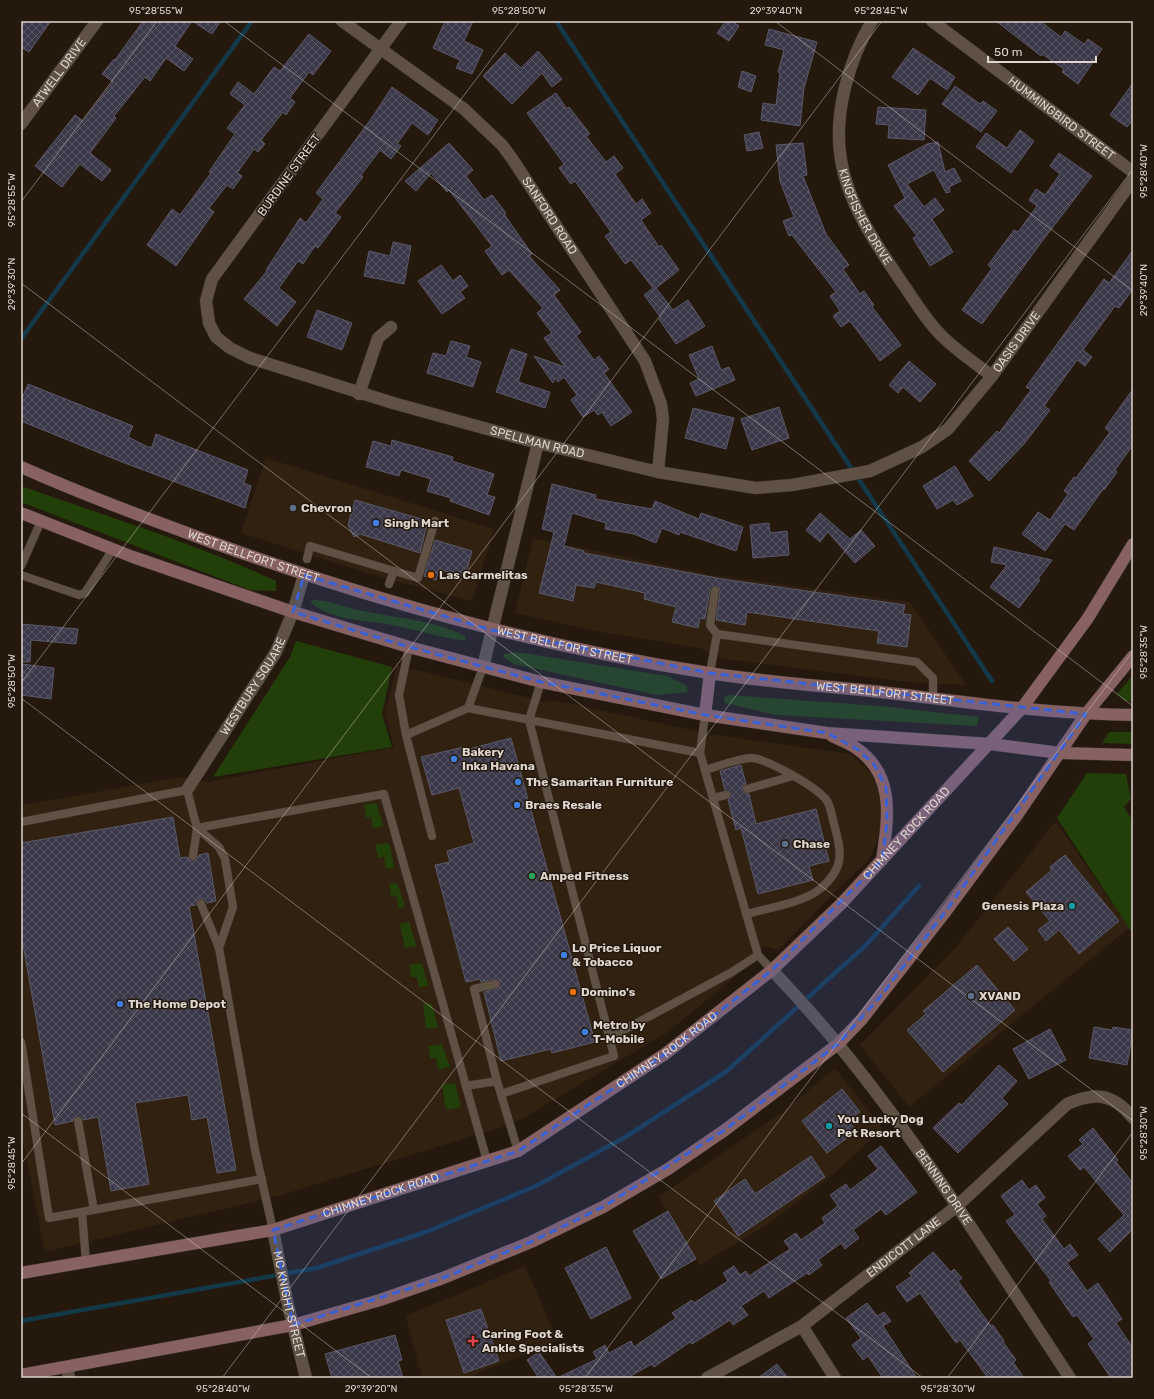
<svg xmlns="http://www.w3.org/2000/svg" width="1154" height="1399" font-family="Rubik,sans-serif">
	<defs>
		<pattern id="building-cross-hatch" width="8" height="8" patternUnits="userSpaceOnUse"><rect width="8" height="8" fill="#3b3949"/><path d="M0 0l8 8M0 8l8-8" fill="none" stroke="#575562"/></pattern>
	</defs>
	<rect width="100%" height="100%" fill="#25190e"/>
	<g fill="#312110">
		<polygon points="266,458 494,529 472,601 377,576 241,533"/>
		<polygon points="533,538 712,575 910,602 966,685 917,683 719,658 700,648 600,632 515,613"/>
		<polygon points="397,665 545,702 553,700 710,734 851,754 872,774 881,798 881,824 878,840 868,861 842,885 778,950 764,946 748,966 668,1032 522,1119 499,1128 281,1195 45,1252 21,1131 21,808 23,805 181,777 208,782 394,747 385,714"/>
		<polygon points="1056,821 1129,928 909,1107 860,1045 956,947"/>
		<polygon points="835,1068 883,1129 831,1176 771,1222 700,1265 658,1197 784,1111"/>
		<polygon points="525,1266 558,1341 466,1378 422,1378 406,1316"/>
	</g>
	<g fill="#223f09">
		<path d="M21,486C106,516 194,543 276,581V591L250,590L21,502Z"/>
		<path d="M314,600C328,600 338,605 350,608C388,618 430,618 465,636L466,641C442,638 421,631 397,626C370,620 332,622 310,602Z"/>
		<polygon points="296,641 392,667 382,714 392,747 213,777 290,657"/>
		<polygon points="517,652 667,676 686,685 688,692 657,695 514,664 503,657 504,654"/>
		<polygon points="1133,675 1133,701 1125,701 1117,694"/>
		<polygon points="729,695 880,706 979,717 977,726 776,715 725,703 724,697"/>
		<polygon points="1109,732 1133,732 1133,744 1102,743"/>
		<polygon points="1087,773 1126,774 1131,799 1124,807 1133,821 1133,934 1057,818"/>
		<polygon points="375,803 377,805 383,826 373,829 371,817 366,818 364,805"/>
		<polygon points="387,843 390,845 394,866 393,868 386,869 384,857 378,858 375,845"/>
		<polygon points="397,883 405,906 404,907 399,908 396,896 391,896 389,884"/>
		<polygon points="409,922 416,945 416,946 405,948 400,924"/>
		<polygon points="420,963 422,964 428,985 419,988 417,977 411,977 409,965"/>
		<polygon points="423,1003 432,1004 438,1027 426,1029"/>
		<polygon points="442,1044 450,1067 438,1070 436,1058 430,1058 429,1046"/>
		<polygon points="455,1083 461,1107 446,1110 442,1085"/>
	</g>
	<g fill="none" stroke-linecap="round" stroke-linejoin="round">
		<g stroke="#133847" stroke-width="4.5">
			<polyline points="556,21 992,681"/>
			<polyline points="21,339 252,21"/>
			<polyline points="21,1321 317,1268 426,1232 536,1186 627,1136 727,1071 866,945 919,886"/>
		</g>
	</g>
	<g fill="url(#building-cross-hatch)" stroke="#5a5869">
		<polygon points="21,21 51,21 29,52 21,47"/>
		<polygon points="143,21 192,21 175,46 193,59 184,71 166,58 150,81 145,77 114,116 116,118 90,153 111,170 102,181 80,164 62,187 35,166 75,115 83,121 113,82 102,74 114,59 115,60"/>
		<polygon points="192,21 221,21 212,34"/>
		<polygon points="445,21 473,21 464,41 483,50 472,74 456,68 460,60 433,48"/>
		<polygon points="726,21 732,21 739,26 729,41 717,33"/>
		<polygon points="996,21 1040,21 1061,37 1065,31 1084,44 1088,39 1102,49 1078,84 1062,72 1064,69 1042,54 1041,56"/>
		<polygon points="769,29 817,42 804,88 800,126 761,120 763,103 776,105 780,73 778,72 784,50 765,45"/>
		<polygon points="309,34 331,51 313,75 309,72 290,98 295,102 286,115 283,112 261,140 265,144 258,152 254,149 237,173 242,176 233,189 227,185 209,208 214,212 176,266 147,245 172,209 180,215 211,173 209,172 235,134 227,128 245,105 230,94 238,82 254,94 274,67 280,71"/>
		<polygon points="913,48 955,77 947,90 930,78 918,95 892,77"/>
		<polygon points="538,51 562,79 552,87 542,73 512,104 483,76 505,53 521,68"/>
		<polygon points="742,71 756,76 751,92 738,87"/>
		<polygon points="1133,83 1133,119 1127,127 1110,115"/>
		<polygon points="955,86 980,104 983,101 997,111 981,132 942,104"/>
		<polygon points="392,87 438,120 428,135 412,123 397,144 401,146 391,159 380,150 361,175 363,177 335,213 341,217 318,248 315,246 303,264 298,261 279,288 296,302 277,326 244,299 267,271 266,270 300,218 306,223 323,199 316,193 371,119"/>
		<polygon points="556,93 567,109 569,107 590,134 586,136 606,162 614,156 623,168 615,174 636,204 642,199 651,213 641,220 659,247 661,245 679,270 656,288 673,310 688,300 705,326 676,344 659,319 661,318 644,295 653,288 631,260 625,264 605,236 611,232 575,181 571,184 559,168 564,164 527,113"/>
		<polygon points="878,107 926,110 924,140 888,138 889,125 876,124"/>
		<polygon points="1020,130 1034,141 1011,173 976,147 986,133 1007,148"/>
		<polygon points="759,132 763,148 747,151 744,135"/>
		<polygon points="938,142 945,172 954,168 961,181 949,187 950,192 946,193 934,170 907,184 924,207 935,198 944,210 932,219 953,252 930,266 913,238 917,236 894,206 905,198 888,165 927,144"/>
		<polygon points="449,143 473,170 466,176 484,200 492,195 506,213 504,214 532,254 529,256 560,290 554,295 581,332 576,336 594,360 599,356 609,369 604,373 632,412 611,426 602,412 598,415 594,410 583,417 571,400 577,395 564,377 558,382 555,378 553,383 534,356 565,367 544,338 552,333 537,313 543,308 509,270 502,275 485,251 492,246 449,190 447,192 431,173 416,191 405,181"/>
		<polygon points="803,143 807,175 803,176 826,234 849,265 843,269 860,294 864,291 874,305 872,307 901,345 880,361 850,321 841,327 833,316 840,311 830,296 836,292 792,235 789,236 783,221 794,217 780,181 776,145"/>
		<polygon points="1059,153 1092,176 1040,244 982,324 962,310 992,268 988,265 1014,230 1018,232 1037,206 1029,200 1036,189 1045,195 1060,174 1050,166"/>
		<polygon points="393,242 411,246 404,284 364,276 369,251 390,256"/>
		<polygon points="1133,250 1133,289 1119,308 1115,306 1083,350 1092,357 1085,366 1077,360 1044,406 1050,410 1024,444 989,481 969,461 997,431 999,433 1031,390 1026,387 1104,279 1109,283"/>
		<polygon points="441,265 453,281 460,275 468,286 460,292 465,298 442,314 418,281"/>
		<polygon points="317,310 352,323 342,350 307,337"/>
		<polygon points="451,341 470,346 466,357 481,362 473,387 427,373 433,353 446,356"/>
		<polygon points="712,346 721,370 729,367 735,380 696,396 690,383 699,379 689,355"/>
		<polygon points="511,349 527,354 518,382 550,392 545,408 496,392"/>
		<polygon points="909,361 936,384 920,402 903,387 898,393 889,385"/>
		<polygon points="28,384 133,426 128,437 148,447 152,447 156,434 248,470 244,483 251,486 245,508 122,462 21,421 21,395 23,396"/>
		<polygon points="1133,389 1133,445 1115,470 1117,472 1104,490 1103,489 1074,530 1065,524 1045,551 1022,534 1038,512 1050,520 1068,494 1064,491 1074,477 1076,478 1110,432 1105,428"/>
		<polygon points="779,407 789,438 752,450 741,419"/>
		<polygon points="693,408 734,418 726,449 685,438"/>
		<polygon points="392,440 453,457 452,461 494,474 487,495 495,497 489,515 450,501 451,498 427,491 431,479 401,470 399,476 366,467 373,441 391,446"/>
		<polygon points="955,466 973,496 957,505 953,500 937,509 923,486"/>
		<polygon points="552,484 596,495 595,499 652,509 655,501 699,519 701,513 743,527 736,551 680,532 679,535 662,528 656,543 634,534 605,529 606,523 572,513 564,546 584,551 584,553 722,579 905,605 903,614 911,615 907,647 877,643 879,631 747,612 745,625 716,620 720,591 719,587 715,586 710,590 705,619 700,618 698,628 672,622 676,607 644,599 645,593 596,582 594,588 576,585 573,601 539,593 554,532 542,529"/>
		<polygon points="355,500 425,520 427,525 420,553 360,534 354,537 348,525"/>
		<polygon points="820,513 850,539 861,530 875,546 855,563 828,532 820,542 806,530"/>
		<polygon points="769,523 770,533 787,531 789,555 753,558 750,525"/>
		<polygon points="435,540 472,551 465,577 439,569 436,580 424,576"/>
		<polygon points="994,547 1052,560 1038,579 1040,580 1019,608 990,587 1007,565 991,562"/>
		<polygon points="21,624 78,629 76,644 31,640 30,662 21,662"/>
		<polygon points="21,664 54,668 51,699 21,695"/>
		<polygon points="511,738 595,1042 552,1053 551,1049 501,1061 484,992 498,988 500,982 494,979 481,982 480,979 466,982 435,865 450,862 447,851 474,843 459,788 432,795 421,757 464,747 465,750"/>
		<polygon points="741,765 746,784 743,785 742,790 743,793 749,794 756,824 816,809 829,861 809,866 813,880 758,894 741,828 736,830 728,800 731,797 731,793 725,790 720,771"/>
		<polygon points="173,817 180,858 188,857 190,861 195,861 199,855 208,853 216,901 207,903 204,899 199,899 196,905 189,906 236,1170 217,1173 207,1117 192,1120 188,1095 135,1103 149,1184 111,1191 98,1117 83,1120 77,1116 74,1117 73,1121 55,1125 21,933 21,843"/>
		<polygon points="1065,855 1119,921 1079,954 1059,930 1046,941 1038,930 1050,921 1026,892 1052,870 1050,867"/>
		<polygon points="1008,927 1028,949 1014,961 994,939"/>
		<polygon points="977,965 1015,1010 943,1072 907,1030 926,1014 923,1011"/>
		<polygon points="1094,1027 1112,1030 1113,1027 1133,1030 1127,1065 1089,1058"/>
		<polygon points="1050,1029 1066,1060 1029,1079 1013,1049"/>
		<polygon points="999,1065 1017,1081 1002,1098 1008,1104 958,1153 933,1128 959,1103 962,1105"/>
		<polygon points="842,1089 860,1112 848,1120 856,1131 827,1153 802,1121"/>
		<polygon points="1093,1128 1118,1160 1116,1162 1133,1183 1133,1229 1110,1252 1098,1239 1124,1215 1084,1167 1080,1170 1068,1156 1083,1144 1079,1140"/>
		<polygon points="881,1146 917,1192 886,1215 881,1209 853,1230 859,1238 845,1249 841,1243 818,1260 822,1265 809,1275 807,1273 769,1298 764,1291 741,1306 748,1315 733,1325 730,1320 692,1344 690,1342 654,1367 652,1364 627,1378 539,1378 527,1360 539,1352 557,1378 597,1359 593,1352 605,1345 609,1353 631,1341 634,1347 676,1318 672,1313 692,1300 694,1303 728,1281 723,1273 734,1266 740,1275 746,1271 749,1276 790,1249 784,1241 796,1233 801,1240 825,1223 822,1218 838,1206 830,1195 846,1184 850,1190 878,1169 868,1156"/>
		<polygon points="811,1156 825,1177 738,1236 714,1201 745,1179 755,1194"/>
		<polygon points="1022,1180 1029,1190 1036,1185 1045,1198 1037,1204 1046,1216 1042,1219 1064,1249 1070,1244 1078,1255 1067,1263 1087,1291 1098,1283 1122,1319 1116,1323 1133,1348 1133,1378 1111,1378 1088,1344 1094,1339 1077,1315 1073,1317 1049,1282 1051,1281 1006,1221 1015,1215 1001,1196"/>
		<polygon points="668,1211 696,1259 661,1279 633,1231"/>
		<polygon points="606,1247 631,1298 591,1319 565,1268"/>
		<polygon points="933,1252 951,1272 954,1269 962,1278 958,1281 991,1326 993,1325 1004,1341 1003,1342 1016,1360 1013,1362 1024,1378 988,1378 960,1340 956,1343 920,1293 907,1302 896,1287 912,1276 909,1273"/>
		<polygon points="867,1303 877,1316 884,1312 891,1321 883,1326 917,1378 883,1378 868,1356 863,1360 852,1345 861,1338 846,1318"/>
		<polygon points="481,1309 499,1361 464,1373 446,1320"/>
		<polygon points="395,1335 402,1360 398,1361 403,1378 332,1378 325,1354"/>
		<polygon points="777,1364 788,1378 758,1378"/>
	</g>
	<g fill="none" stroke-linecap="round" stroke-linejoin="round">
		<defs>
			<g id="lane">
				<polyline points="307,559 310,546 394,571 389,584"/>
				<polyline points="21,566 41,521"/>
				<polyline points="394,571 418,578 435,521"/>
				<polyline points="21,575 79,595 85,593 113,549"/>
				<polyline points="717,634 917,662 933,678 933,698"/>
				<polyline points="409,647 399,695 406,735 432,836"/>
				<polyline points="710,673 717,634 710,625 715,591"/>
				<polyline points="468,708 483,667"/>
				<polyline points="705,715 700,753 758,955 772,970"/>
				<polyline points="406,735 468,708 700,753"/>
				<path d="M705,770C716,767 742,757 752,758C767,759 819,788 827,801C831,807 832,817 834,824C842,852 845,868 820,889C803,903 767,908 746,914"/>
				<polyline points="747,789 793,776"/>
				<polyline points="713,798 726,795"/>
				<polyline points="21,822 187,790 197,828 193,856"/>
				<polyline points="197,828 384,794 487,1161"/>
				<polyline points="197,828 219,847 225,859 233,907 219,948"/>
				<polyline points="201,904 219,948 255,1150 273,1230"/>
				<polyline points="495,984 474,989 497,1081 518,1151"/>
				<polyline points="609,1038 732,972 758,955"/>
				<polyline points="21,1042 49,1218 262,1179"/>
				<polyline points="466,1086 497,1081"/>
				<polyline points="501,1094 614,1056 529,720 541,682"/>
				<polyline points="78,1121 94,1210"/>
				<polyline points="82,1212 86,1262"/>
			</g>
			<g id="street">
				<path id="s1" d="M342,21L464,109L502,145L513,160L645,361L661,404L663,419L658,472"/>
				<path id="s2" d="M401,21L212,279L206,301L209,323L216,337L230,348L250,358L393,403L538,443L658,472L756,488L792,485L870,471L922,447L948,429L992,376L1133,180"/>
				<path id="s3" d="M872,21C849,60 833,114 841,160C848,205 878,247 903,284C916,303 928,323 945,339C960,353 976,364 992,376"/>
				<path id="s4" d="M932,21L1133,172"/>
				<path id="s5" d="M21,124L97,21"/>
				<polyline points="359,394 378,338 391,327"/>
				<polyline points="483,667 538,443"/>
				<path id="s6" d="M187,790L276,652L293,612L304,575"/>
				<path id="s7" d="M772,970C803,1003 833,1037 861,1073C937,1170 1002,1275 1070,1378"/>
				<path id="s8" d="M273,1230L288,1305L306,1378"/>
				<polyline points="802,1326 835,1378"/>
				<polyline points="67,1367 69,1378"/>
				<path id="s9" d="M707,1378L802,1326L957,1206L1067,1104C1095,1092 1113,1093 1133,1118"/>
			</g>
			<g id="secondary">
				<path id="s10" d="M21,467C84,495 149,519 214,543C375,601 540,647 709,673C766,682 824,686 881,692C965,702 1048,714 1133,715"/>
				<polyline points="21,513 133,557 293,612 409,647 541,682 705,715 827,733 990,744 1060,753 1133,755"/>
				<polyline points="705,715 710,673"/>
				<path d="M832,736C840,740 849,743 856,748C896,775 888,819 882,860"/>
				<path id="s11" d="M21,1273L273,1230L518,1151L665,1054L772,970L841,904L1022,708L1088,618L1133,544"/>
				<polyline points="21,1375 293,1325 380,1300 443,1278 531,1242 603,1207 668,1169 725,1130 838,1044 862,1019 946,911 1015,818 1086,714 1133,656"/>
			</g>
		</defs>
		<use href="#lane" stroke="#3b332d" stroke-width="9"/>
		<use href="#street" stroke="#3b332d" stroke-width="13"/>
		<use href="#secondary" stroke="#3b332d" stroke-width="13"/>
		<use href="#lane" stroke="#5f5245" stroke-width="8"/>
		<use href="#street" stroke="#5f5245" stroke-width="12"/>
		<use href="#secondary" stroke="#886162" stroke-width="12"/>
	</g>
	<path fill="#3a62d6" fill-opacity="0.2" stroke="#3a62d6" stroke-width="3" stroke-dasharray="8 5" stroke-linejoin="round" d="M304,575L492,630L710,673L1086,714L946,911L881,996L838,1044L725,1130L603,1207L531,1242L443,1278L293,1325L273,1230L518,1151L665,1054L772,970L882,860L887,822L886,788L875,766L857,749L827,733L705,715L541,682L409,647L293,612Z"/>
	<path fill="none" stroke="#ddd5ce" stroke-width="1" stroke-opacity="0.45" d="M224,21L1133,706M775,21L1133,291M21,202L157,21M21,283L1133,1121M21,683L520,21M21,698L923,1378M21,1113L372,1378M21,1164L882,21M222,1378L1133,169M585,1378L1133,651M947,1378L1133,1132"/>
	<g fill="#5c6f8a" stroke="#25190e" stroke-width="1.5">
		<circle cx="293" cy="508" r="4"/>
		<circle cx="785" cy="844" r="4"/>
		<circle cx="971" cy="996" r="4"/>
	</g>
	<g fill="#3f7fe0" stroke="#25190e" stroke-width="1.5">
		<circle cx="376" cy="523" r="4"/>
		<circle cx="454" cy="759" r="4"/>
		<circle cx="518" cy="782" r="4"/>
		<circle cx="517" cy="805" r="4"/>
		<circle cx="564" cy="955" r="4"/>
		<circle cx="120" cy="1004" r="4"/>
		<circle cx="585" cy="1032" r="4"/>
	</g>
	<g fill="#e8710a" stroke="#25190e" stroke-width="1.5">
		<circle cx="431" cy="575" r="4"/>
		<circle cx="573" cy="992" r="4"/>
	</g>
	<circle fill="#2e9e5b" stroke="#25190e" stroke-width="1.5" cx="532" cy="876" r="4"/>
	<g fill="#0f9aa8" stroke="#25190e" stroke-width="1.5">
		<circle cx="1072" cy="906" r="4"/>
		<circle cx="829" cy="1126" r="4"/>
	</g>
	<path fill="#e0444e" stroke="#25190e" stroke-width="1.5" d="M471 1335h4v4h4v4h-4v4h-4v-4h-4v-4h4z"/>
	<g text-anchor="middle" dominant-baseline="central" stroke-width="3" stroke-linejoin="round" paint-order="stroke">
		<g font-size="12" fill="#ddd5ce" stroke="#25190e">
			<text stroke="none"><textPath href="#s5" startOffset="64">ATWELL DRIVE</textPath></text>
			<text stroke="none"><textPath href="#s4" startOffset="162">HUMMINGBIRD STREET</textPath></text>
			<text transform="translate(289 175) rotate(-54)">BURDINE STREET</text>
			<text stroke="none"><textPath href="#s1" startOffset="288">SANFORD ROAD</textPath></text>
			<text stroke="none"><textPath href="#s3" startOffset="207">KINGFISHER DRIVE</textPath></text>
			<text stroke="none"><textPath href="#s2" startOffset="1259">OASIS DRIVE</textPath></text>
			<text stroke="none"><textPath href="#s2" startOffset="720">SPELLMAN ROAD</textPath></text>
			<text stroke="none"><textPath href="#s10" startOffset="249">WEST BELLFORT STREET</textPath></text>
			<text stroke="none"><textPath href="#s10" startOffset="573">WEST BELLFORT STREET</textPath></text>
			<text stroke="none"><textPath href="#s6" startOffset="123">WESTBURY SQUARE</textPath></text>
			<text stroke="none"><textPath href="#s10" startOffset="897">WEST BELLFORT STREET</textPath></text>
			<text stroke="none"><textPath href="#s11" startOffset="1017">CHIMNEY ROCK ROAD</textPath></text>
			<text stroke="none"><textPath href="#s11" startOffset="693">CHIMNEY ROCK ROAD</textPath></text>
			<text stroke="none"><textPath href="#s7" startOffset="277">BENNING DRIVE</textPath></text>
			<text stroke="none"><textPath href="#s11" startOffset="369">CHIMNEY ROCK ROAD</textPath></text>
			<text stroke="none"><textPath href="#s9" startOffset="237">ENDICOTT LANE</textPath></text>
			<text stroke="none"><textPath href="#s8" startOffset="76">MC KNIGHT STREET</textPath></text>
		</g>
		<g font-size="12" font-weight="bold" fill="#ddd5ce" stroke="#25190e" text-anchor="start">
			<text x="301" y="508">Chevron</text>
			<text x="384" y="523">Singh Mart</text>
			<text x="439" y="575">Las Carmelitas</text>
			<text x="462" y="752">Bakery<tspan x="462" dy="14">Inka Havana</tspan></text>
			<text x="526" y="782">The Samaritan Furniture</text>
			<text x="525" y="805">Braes Resale</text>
			<text x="793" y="844">Chase</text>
			<text x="540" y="876">Amped Fitness</text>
			<text x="1064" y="906" text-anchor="end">Genesis Plaza</text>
			<text x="572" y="948">Lo Price Liquor<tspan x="572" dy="14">&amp; Tobacco</tspan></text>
			<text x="581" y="992">Domino's</text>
			<text x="979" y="996">XVAND</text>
			<text x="128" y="1004">The Home Depot</text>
			<text x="593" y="1025">Metro by<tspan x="593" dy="14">T-Mobile</tspan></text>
			<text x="837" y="1119">You Lucky Dog<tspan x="837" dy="14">Pet Resort</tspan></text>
			<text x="482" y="1334">Caring Foot &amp;<tspan x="482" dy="14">Ankle Specialists</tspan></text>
		</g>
	</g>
	<rect width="1154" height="1399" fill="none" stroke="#25190e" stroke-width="44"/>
	<path d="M988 56v6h108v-6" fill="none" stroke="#ddd5ce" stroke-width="2"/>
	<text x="994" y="56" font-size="12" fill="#ddd5ce" stroke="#25190e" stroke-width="3" paint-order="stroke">50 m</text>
	<rect x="22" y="22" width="1110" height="1355" fill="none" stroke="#ddd5ce" stroke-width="1.5"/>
	<g font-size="10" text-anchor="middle" fill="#ddd5ce">
		<text x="156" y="14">95°28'55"W</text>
		<text x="519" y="14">95°28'50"W</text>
		<text x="776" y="14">29°39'40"N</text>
		<text x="881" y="14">95°28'45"W</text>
		<text transform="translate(1143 171) rotate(-90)" y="4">95°28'40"W</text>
		<text transform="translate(11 200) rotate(-90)" y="4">95°28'55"W</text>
		<text transform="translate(11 284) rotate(-90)" y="4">29°39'30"N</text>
		<text transform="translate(1143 290) rotate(-90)" y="4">29°39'40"N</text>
		<text transform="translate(1143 652) rotate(-90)" y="4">95°28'35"W</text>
		<text transform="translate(11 681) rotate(-90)" y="4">95°28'50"W</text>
		<text transform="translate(1143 1133) rotate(-90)" y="4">95°28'30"W</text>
		<text transform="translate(11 1163) rotate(-90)" y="4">95°28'45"W</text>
		<text x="223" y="1392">95°28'40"W</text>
		<text x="371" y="1392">29°39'20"N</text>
		<text x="586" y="1392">95°28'35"W</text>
		<text x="948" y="1392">95°28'30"W</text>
	</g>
</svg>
